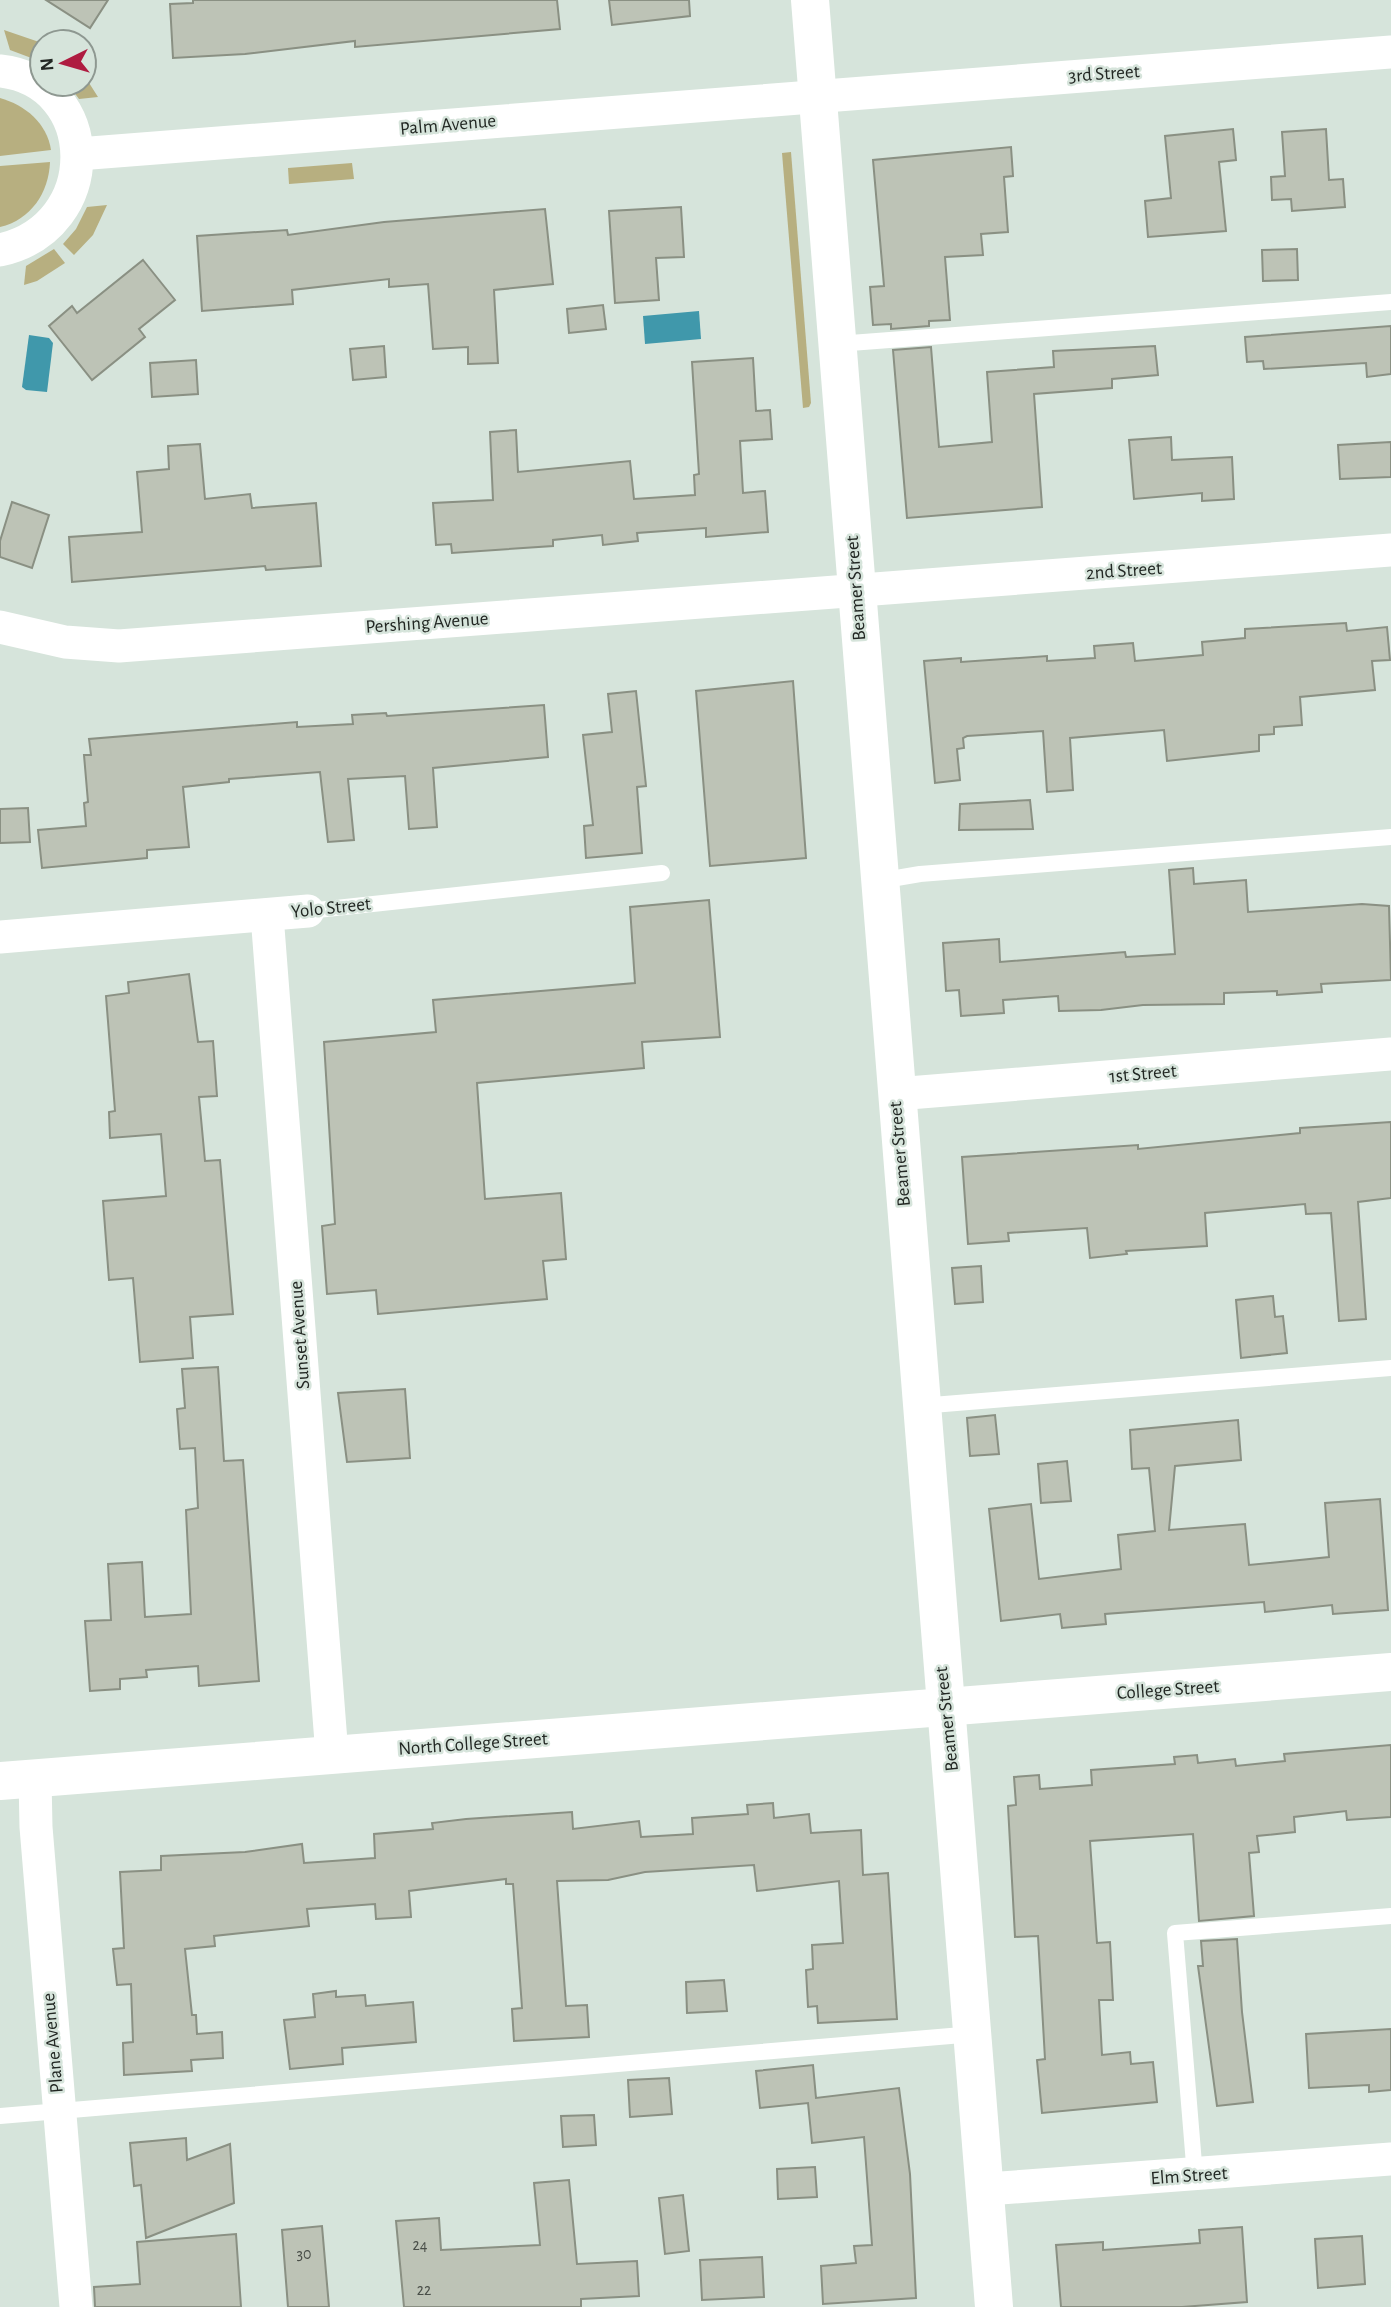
<svg xmlns="http://www.w3.org/2000/svg" width="1391" height="2307" font-family="'Alegreya Sans',sans-serif">
	<rect width="100%" height="100%" fill="#d6e4db"/>
	<g fill="#b7af80">
		<polygon points="4,30 42,43 42,62 10,50"/>
		<polygon points="84,75 98,97 79,99 68,84 84,84"/>
		<path d="M0,98C25,105 47,123 51,150L0,156Z"/>
		<polygon points="791,152 811,403 809,407 803,408 782,153"/>
		<path d="M50,162C49,192 31,220 0,227V166Z"/>
		<polygon points="352,163 354,179 289,184 288,168"/>
		<polygon points="107,205 93,235 74,255 63,244 76,229 87,207"/>
		<polygon points="54,249 65,263 37,281 24,285 26,266"/>
	</g>
	<g fill="#4098ab">
		<polygon points="699,311 701,339 645,344 643,316"/>
		<polygon points="29,335 49,338 53,343 47,392 26,390 22,387"/>
	</g>
	<g fill="#bdc3b6" stroke="#8a9083" stroke-width="2">
		<polygon points="46,0 108,0 90,28"/>
		<polygon points="193,0 557,0 560,29 355,47 355,41 245,54 173,58 170,4 193,3"/>
		<polygon points="609,0 689,0 690,16 612,25"/>
		<polygon points="1233,129 1236,160 1219,162 1226,231 1148,237 1145,201 1171,198 1165,136"/>
		<polygon points="1326,129 1329,180 1343,179 1345,207 1292,211 1291,199 1272,200 1271,177 1285,176 1282,132"/>
		<polygon points="1011,147 1013,176 1004,177 1008,232 981,234 983,255 945,257 950,320 929,321 929,326 891,329 891,324 873,325 870,287 884,286 873,160"/>
		<polygon points="681,207 684,257 656,258 659,300 615,303 609,211"/>
		<polygon points="545,209 553,284 494,290 498,363 468,364 468,347 433,349 428,284 389,287 389,279 292,290 293,304 202,311 197,236 287,230 288,235 384,222"/>
		<polygon points="1297,249 1298,280 1263,281 1262,250"/>
		<polygon points="143,260 175,300 139,329 145,337 92,380 49,326 72,306 77,313"/>
		<polygon points="603,305 606,329 569,333 567,309"/>
		<polygon points="1391,326 1391,374 1367,377 1366,363 1264,369 1263,361 1247,362 1245,337"/>
		<polygon points="384,346 386,377 353,380 350,349"/>
		<polygon points="1155,346 1158,375 1112,379 1112,388 1034,394 1042,507 907,518 893,350 931,347 939,447 992,442 987,372 1054,367 1053,351"/>
		<polygon points="753,358 756,411 770,410 772,439 740,441 743,493 765,491 768,532 706,537 706,528 637,533 638,541 603,545 602,535 553,540 553,546 452,553 451,544 436,545 433,503 493,500 490,432 516,430 518,472 630,461 634,499 695,495 694,475 699,474 692,362"/>
		<polygon points="196,360 198,394 152,397 150,363"/>
		<polygon points="1171,437 1172,460 1232,457 1234,499 1202,501 1202,493 1134,499 1129,440"/>
		<polygon points="1391,442 1391,477 1340,479 1338,445"/>
		<polygon points="200,444 205,499 250,494 252,508 316,503 321,566 266,570 265,566 72,582 69,537 142,532 137,472 169,469 168,446"/>
		<polygon points="12,502 49,515 32,568 0,557 0,541"/>
		<polygon points="1346,623 1347,631 1387,627 1390,660 1372,661 1375,690 1300,697 1302,725 1274,727 1274,734 1259,735 1259,751 1167,761 1164,730 1070,738 1073,790 1047,792 1043,731 967,736 963,738 964,748 957,749 960,780 935,783 924,661 961,658 961,662 1047,656 1047,661 1095,658 1094,646 1133,643 1135,661 1203,655 1202,642 1245,638 1245,629"/>
		<polygon points="793,681 806,858 710,866 696,691"/>
		<polygon points="636,691 646,786 637,787 642,853 586,858 584,826 593,825 583,735 612,732 608,694"/>
		<polygon points="544,705 548,757 433,768 437,827 409,829 405,776 348,779 354,840 328,842 320,772 229,779 229,782 183,787 189,847 147,850 147,858 42,868 38,830 86,826 84,803 88,802 84,755 91,755 89,739 297,722 297,727 353,724 352,715 386,713 387,716"/>
		<polygon points="1030,800 1033,829 959,830 960,804"/>
		<polygon points="28,808 30,842 0,843 0,809"/>
		<polygon points="1193,868 1194,884 1246,880 1248,912 1362,904 1389,906 1391,980 1321,984 1322,992 1277,995 1277,991 1224,993 1224,1004 1143,1005 1101,1010 1059,1011 1058,996 1003,1000 1004,1013 961,1016 959,990 946,991 943,943 999,939 1000,962 1125,952 1126,957 1175,954 1169,870"/>
		<polygon points="709,900 720,1037 642,1042 644,1068 477,1083 485,1199 561,1193 566,1259 543,1261 547,1299 378,1314 376,1290 327,1294 322,1226 335,1224 324,1042 436,1032 433,1000 635,983 630,907"/>
		<polygon points="189,974 198,1042 213,1041 217,1096 199,1097 205,1161 220,1160 233,1314 190,1317 193,1358 140,1362 133,1278 109,1280 103,1201 166,1196 161,1134 110,1138 109,1112 115,1111 106,996 129,993 128,982"/>
		<polygon points="1391,1122 1391,1198 1358,1202 1366,1319 1339,1321 1331,1213 1306,1214 1305,1204 1205,1213 1207,1246 1126,1251 1127,1254 1090,1258 1087,1228 1008,1233 1009,1241 968,1244 962,1157 1138,1145 1138,1149 1300,1133 1300,1128"/>
		<polygon points="981,1266 983,1302 955,1304 952,1268"/>
		<polygon points="1273,1296 1275,1317 1283,1316 1287,1353 1241,1358 1236,1300"/>
		<polygon points="218,1367 224,1461 243,1460 259,1681 199,1686 198,1666 146,1670 147,1677 120,1679 120,1689 90,1691 85,1621 111,1620 108,1564 142,1562 145,1617 191,1614 186,1510 198,1508 195,1448 180,1449 177,1409 185,1408 182,1369"/>
		<polygon points="405,1389 410,1458 347,1462 338,1393"/>
		<polygon points="995,1415 999,1454 970,1456 967,1418"/>
		<polygon points="1238,1420 1241,1460 1175,1466 1169,1530 1245,1524 1249,1565 1329,1557 1325,1503 1380,1499 1388,1610 1333,1614 1332,1605 1265,1612 1264,1602 1105,1614 1106,1624 1062,1628 1060,1614 1001,1621 989,1509 1031,1504 1039,1579 1121,1569 1118,1535 1155,1531 1149,1468 1132,1469 1130,1430"/>
		<polygon points="1067,1461 1071,1501 1041,1503 1038,1464"/>
		<polygon points="1391,1745 1391,1817 1347,1820 1346,1811 1294,1817 1295,1832 1257,1836 1259,1852 1249,1853 1254,1916 1199,1921 1193,1834 1090,1841 1097,1943 1110,1942 1113,2000 1099,2000 1102,2055 1130,2052 1131,2064 1153,2062 1157,2102 1042,2113 1037,2060 1045,2059 1038,1936 1015,1937 1008,1806 1016,1805 1014,1777 1039,1775 1040,1789 1092,1785 1091,1770 1175,1764 1174,1757 1197,1755 1198,1763 1235,1759 1236,1766 1285,1761 1284,1754"/>
		<polygon points="773,1803 774,1818 809,1814 811,1833 861,1830 863,1875 888,1873 897,2019 818,2023 817,2006 808,2007 806,1970 813,1969 812,1945 843,1943 839,1881 757,1891 754,1865 645,1872 608,1880 557,1881 566,2006 587,2005 589,2037 514,2041 512,2009 522,2008 513,1884 506,1884 506,1879 409,1891 411,1917 376,1919 375,1904 307,1909 309,1926 214,1936 215,1946 185,1949 192,2015 196,2015 197,2034 222,2032 223,2058 191,2060 192,2071 124,2075 123,2043 133,2042 131,1984 117,1985 113,1949 124,1948 120,1872 161,1870 161,1856 245,1852 302,1844 304,1863 375,1858 374,1834 433,1829 432,1823 466,1819 572,1812 573,1829 639,1821 641,1837 693,1834 692,1818 748,1814 747,1805"/>
		<polygon points="1237,1939 1242,2012 1253,2102 1217,2106 1198,1966 1203,1966 1201,1941"/>
		<polygon points="724,1980 727,2011 687,2013 686,1982"/>
		<polygon points="336,1991 336,1997 365,1995 366,2006 413,2002 416,2042 342,2048 343,2064 290,2069 284,2020 315,2017 313,1994"/>
		<polygon points="1391,2029 1391,2090 1369,2092 1369,2085 1309,2088 1306,2034"/>
		<polygon points="813,2065 816,2098 899,2088 910,2174 916,2298 823,2304 821,2266 856,2263 854,2246 872,2245 864,2137 812,2143 808,2103 760,2108 756,2071"/>
		<polygon points="669,2078 672,2114 630,2117 628,2080"/>
		<polygon points="594,2115 596,2145 563,2147 561,2116"/>
		<polygon points="186,2138 187,2160 230,2144 234,2203 146,2238 141,2185 134,2186 130,2143"/>
		<polygon points="815,2167 817,2197 778,2199 777,2169"/>
		<polygon points="569,2180 577,2264 637,2261 639,2296 581,2299 581,2307 404,2307 396,2221 439,2218 441,2250 540,2245 534,2183"/>
		<polygon points="683,2195 689,2251 665,2254 659,2198"/>
		<polygon points="322,2226 329,2307 288,2307 282,2230"/>
		<polygon points="1242,2227 1247,2302 1182,2307 1061,2307 1056,2245 1103,2242 1103,2250 1200,2243 1199,2230"/>
		<polygon points="236,2234 241,2307 95,2307 94,2287 140,2284 137,2242"/>
		<polygon points="1362,2236 1365,2284 1318,2288 1315,2239"/>
		<polygon points="762,2257 764,2297 702,2300 700,2260"/>
	</g>
	<g fill="none" stroke-linecap="round" stroke-linejoin="round">
		<g stroke="#fff" stroke-width="16">
			<polyline points="837,344 1391,302"/>
			<polyline points="879,881 920,874 1391,837"/>
			<polyline points="308,911 662,873"/>
			<polyline points="920,1406 1391,1368"/>
			<polyline points="0,2116 974,2034"/>
			<polyline points="1195,2176 1175,1933 1391,1916"/>
		</g>
		<g stroke="#fff" stroke-width="33">
			<path d="M0,71C101,82 104,227 0,250"/>
			<polyline points="78,154 1391,52"/>
			<polyline points="0,627 65,642 119,646 1391,550"/>
			<polyline points="267,915 332,1755"/>
			<polyline points="0,937 308,911"/>
			<polyline points="896,1094 1391,1054"/>
			<polyline points="35,1778 36,1827 76,2307"/>
			<polyline points="987,2189 1391,2159"/>
		</g>
		<g stroke="#fff" stroke-width="38">
			<polyline points="810,0 994,2307"/>
			<polyline points="0,1781 1391,1672"/>
		</g>
	</g>
	<g text-anchor="middle" dominant-baseline="central" stroke-width="5" stroke-linejoin="round" paint-order="stroke">
		<g font-size="16" fill="#494e48">
			<text x="420" y="2245">24</text>
			<text x="304" y="2254">30</text>
			<text x="424" y="2290">22</text>
		</g>
		<g font-size="19" fill="#222723" stroke="#d6e4db">
			<text transform="translate(1104 74) rotate(-4)">3rd Street</text>
			<text transform="translate(448 125) rotate(-5)">Palm Avenue</text>
			<text transform="translate(1124 571) rotate(-4)">2nd Street</text>
			<text transform="translate(856 588) rotate(-94)">Beamer Street</text>
			<text transform="translate(427 623) rotate(-4)">Pershing Avenue</text>
			<text transform="translate(331 908) rotate(-6)">Yolo Street</text>
			<text transform="translate(1143 1074) rotate(-5)">1st Street</text>
			<text transform="translate(900 1154) rotate(-95)">Beamer Street</text>
			<text transform="translate(300 1335) rotate(-94)">Sunset Avenue</text>
			<text transform="translate(1168 1690) rotate(-4)">College Street</text>
			<text transform="translate(947 1719) rotate(-96)">Beamer Street</text>
			<text transform="translate(473 1744) rotate(-4)">North College Street</text>
			<text transform="translate(53 2043) rotate(-95)">Plane Avenue</text>
			<text transform="translate(1189 2176) rotate(-4)">Elm Street</text>
		</g>
	</g>
	<g transform="translate(63 63) rotate(265)"><circle r="33" fill="#d6e4db" stroke="#8e9891" stroke-width="2"/>
	<path d="M0-5L12 26L0 18L-12 26Z" fill="#af1c41"/>
	<text y="-10" font-size="19" font-weight="bold" text-anchor="middle" fill="#222723">N</text>
	</g>
</svg>
